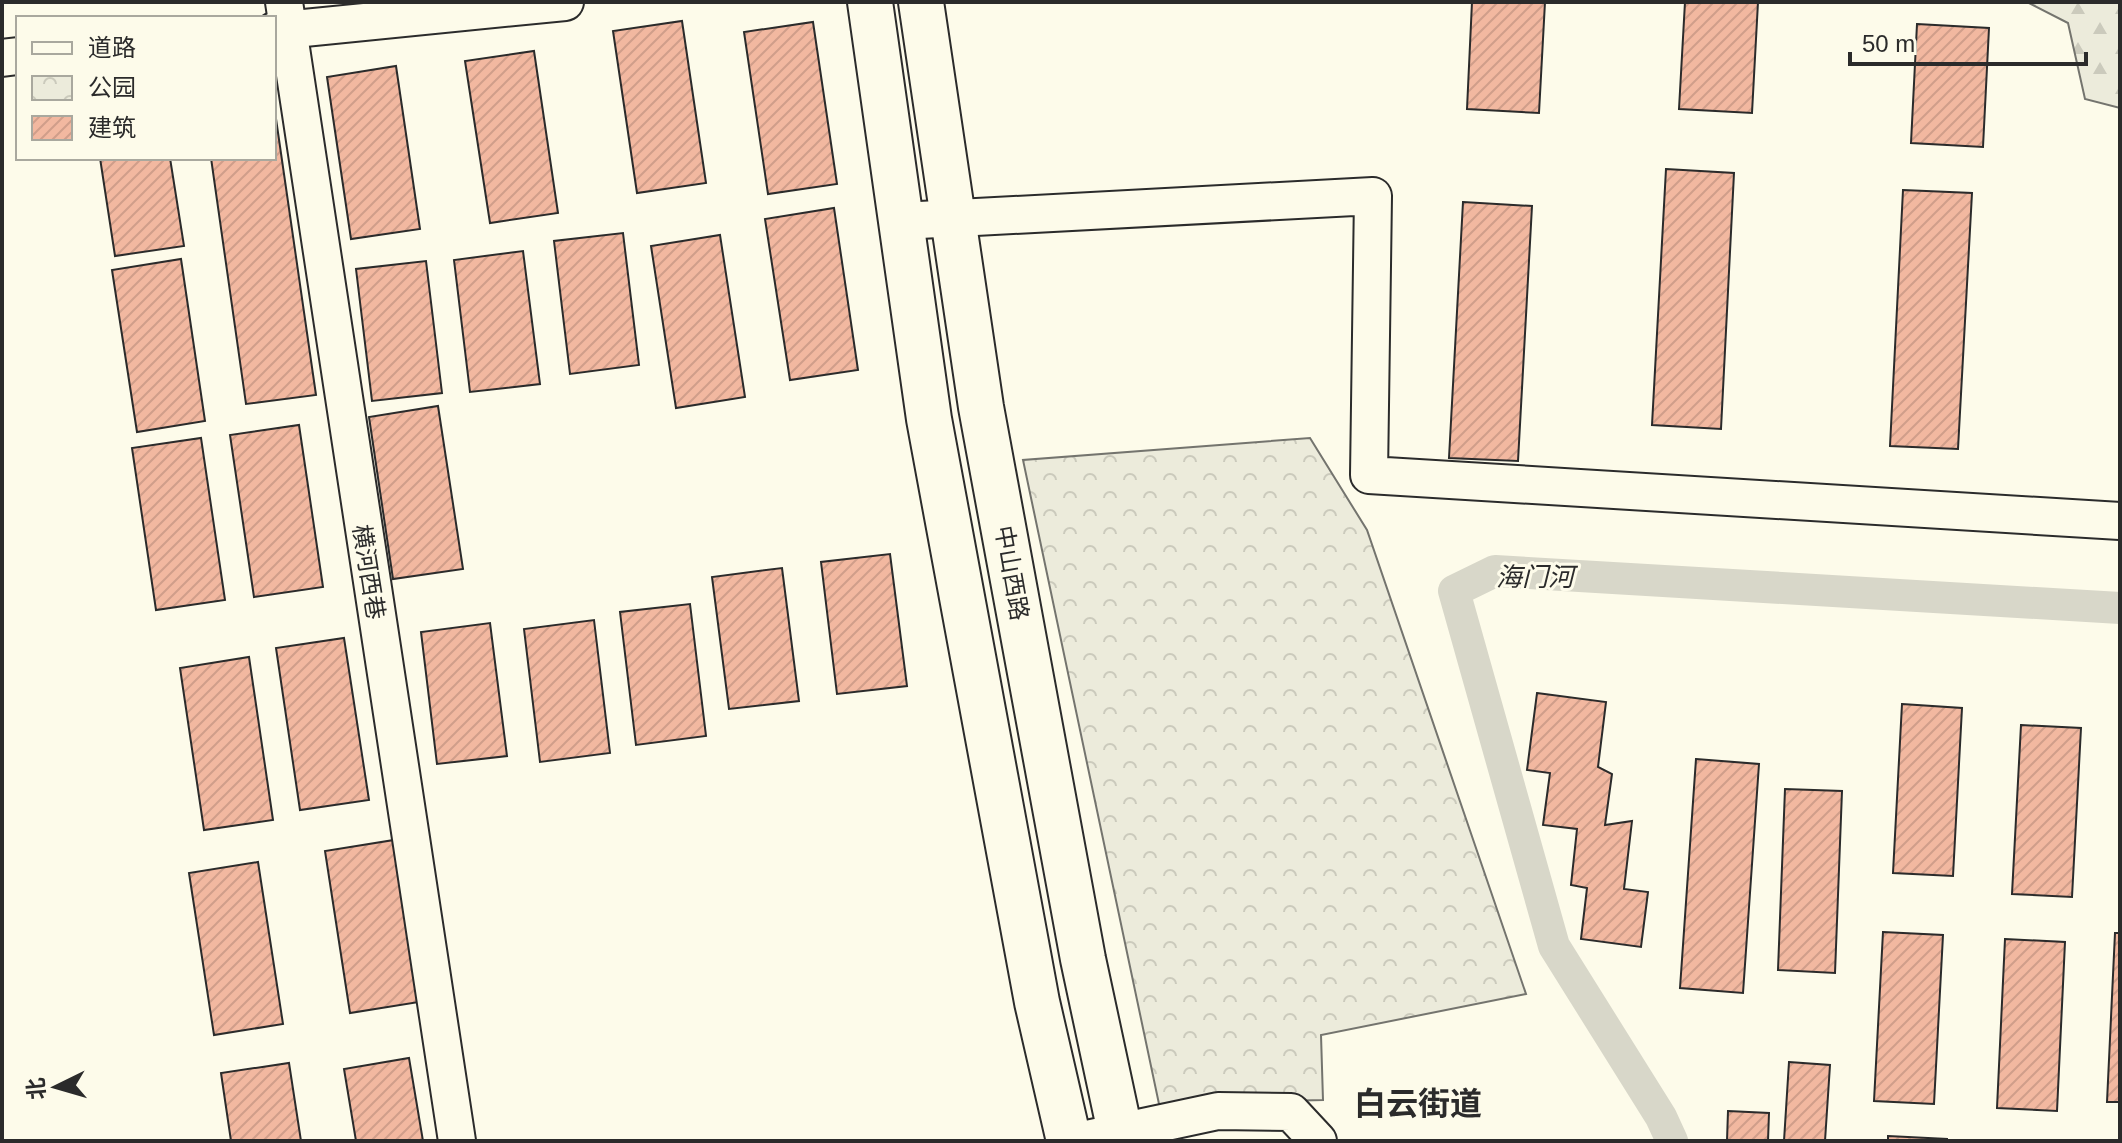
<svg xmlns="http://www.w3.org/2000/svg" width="2122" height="1143" font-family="Helvetica,'Noto Sans SC',sans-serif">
	<defs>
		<pattern id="forest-firs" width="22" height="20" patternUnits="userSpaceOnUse" patternTransform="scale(2)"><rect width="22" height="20" fill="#ecebdb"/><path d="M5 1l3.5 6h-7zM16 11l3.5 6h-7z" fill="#cbcabc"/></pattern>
		<pattern id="park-crowns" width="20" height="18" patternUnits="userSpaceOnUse" patternTransform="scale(2)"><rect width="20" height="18" fill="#ecebdb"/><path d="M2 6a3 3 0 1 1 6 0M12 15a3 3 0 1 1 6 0" fill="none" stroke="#cbcabc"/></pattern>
		<pattern id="building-hatch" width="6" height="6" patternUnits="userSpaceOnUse" patternTransform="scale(2)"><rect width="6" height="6" fill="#f2b8a0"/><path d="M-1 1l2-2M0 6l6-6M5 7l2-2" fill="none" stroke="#d09e8a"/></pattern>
	</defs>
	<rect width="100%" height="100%" fill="#fdfbea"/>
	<polygon fill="url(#forest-firs)" stroke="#74746e" stroke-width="2" points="2027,2 2120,2 2120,108 2085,99 2068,23"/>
	<polygon fill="url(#park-crowns)" stroke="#74746e" stroke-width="2" points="1310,438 1367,530 1526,994 1321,1035 1323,1100 1159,1104 1023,460"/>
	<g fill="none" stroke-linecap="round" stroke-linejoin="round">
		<polyline stroke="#d8d7c9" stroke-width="32" points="1672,1141 1661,1117 1554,946 1454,591 1495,571 2120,608"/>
	</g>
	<g fill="url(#building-hatch)" stroke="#2b2b2b" stroke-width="2">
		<polygon points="1472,2 1545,2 1539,113 1467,109"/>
		<polygon points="1685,2 1758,2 1752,113 1679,109"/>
		<polygon points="682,21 706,183 637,193 613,31"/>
		<polygon points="813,22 837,184 768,194 744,32"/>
		<polygon points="1917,24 1989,28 1983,147 1911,143"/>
		<polygon points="534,51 558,213 490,223 465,61"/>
		<polygon points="396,66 420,229 351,239 327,77"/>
		<polygon points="274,105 316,395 246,404 211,158 274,158"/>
		<polygon points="100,158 170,158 184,246 115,256"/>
		<polygon points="1666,169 1734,173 1721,429 1652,425"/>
		<polygon points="1903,190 1972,193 1958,449 1890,446"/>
		<polygon points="1463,202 1532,206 1518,461 1449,458"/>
		<polygon points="834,208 858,370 790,380 765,219"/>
		<polygon points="623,233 639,365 570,374 554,241"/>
		<polygon points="720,235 745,397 676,408 651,246"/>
		<polygon points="523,251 540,384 470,392 454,260"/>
		<polygon points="181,259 205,421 137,432 112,270"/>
		<polygon points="426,261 442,393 372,401 356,269"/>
		<polygon points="438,406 463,569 393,579 369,417"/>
		<polygon points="299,425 323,587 254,597 230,435"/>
		<polygon points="201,438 225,600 156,610 132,448"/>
		<polygon points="890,554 907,686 837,694 821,562"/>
		<polygon points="782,568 799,701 729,709 712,577"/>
		<polygon points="690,604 706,736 636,745 620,612"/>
		<polygon points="594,620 610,753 540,762 524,629"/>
		<polygon points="490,623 507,756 437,764 421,632"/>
		<polygon points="344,638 369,800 300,810 276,648"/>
		<polygon points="249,657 273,820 204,830 180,668"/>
		<polygon points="1537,693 1606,702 1598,767 1612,774 1605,825 1632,821 1624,889 1648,892 1641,947 1581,939 1587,888 1571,885 1577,829 1543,825 1550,773 1527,770"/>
		<polygon points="1902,704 1962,708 1953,876 1893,873"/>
		<polygon points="2021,725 2081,728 2072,897 2012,894"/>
		<polygon points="1696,759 1759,764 1743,993 1680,988"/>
		<polygon points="1785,789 1842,791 1835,973 1778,970"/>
		<polygon points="394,840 419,1002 350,1013 325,851"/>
		<polygon points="258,862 283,1024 214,1035 189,873"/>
		<polygon points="1883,932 1943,935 1934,1104 1874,1101"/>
		<polygon points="2115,933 2120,933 2120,1102 2107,1102"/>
		<polygon points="2005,939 2065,942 2057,1111 1997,1108"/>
		<polygon points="409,1058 423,1141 356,1141 344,1069"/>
		<polygon points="1789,1062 1830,1065 1825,1141 1784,1141"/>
		<polygon points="289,1063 301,1141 231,1141 221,1073"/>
		<polygon points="1728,1111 1769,1113 1768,1141 1727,1141"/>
		<polygon points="1888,1136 1947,1139 1947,1141 1888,1141"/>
	</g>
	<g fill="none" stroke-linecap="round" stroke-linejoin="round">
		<defs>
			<g id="minor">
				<polyline points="284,2 457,1141"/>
				<polyline points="274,31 565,2"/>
				<polyline points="2,58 18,56"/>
				<polyline points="901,221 1373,196 1369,475 2120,521"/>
				<polyline points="1077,1141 1218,1111 1291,1112 1318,1141"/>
			</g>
			<g id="major">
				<polyline points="870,2 929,419 1037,1002 1069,1141"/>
				<polyline points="921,2 981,407 1083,959 1122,1141"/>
			</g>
		</defs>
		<use href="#minor" stroke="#2b2b2b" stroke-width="40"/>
		<use href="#major" stroke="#2b2b2b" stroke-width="48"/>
		<use href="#minor" stroke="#fdfbea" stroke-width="36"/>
		<use href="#major" stroke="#fdfbea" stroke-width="44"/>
	</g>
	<g text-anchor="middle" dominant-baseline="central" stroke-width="6" stroke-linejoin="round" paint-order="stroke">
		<g font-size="24" fill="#2b2b2b" stroke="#fdfbea">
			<text transform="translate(369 572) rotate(81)">横河西巷</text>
			<text transform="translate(1012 573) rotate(80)">中山西路</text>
		</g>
		<g font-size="26" font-style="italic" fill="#2b2b2b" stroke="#fdfbea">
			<text x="1535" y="577">海门河</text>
		</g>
		<g font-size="32" font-weight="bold" fill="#2b2b2b" stroke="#fdfbea">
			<text x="1418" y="1104">白云街道</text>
		</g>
	</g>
	<rect width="2122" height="1143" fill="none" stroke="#2b2b2b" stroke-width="8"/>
	<rect x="16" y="16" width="260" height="144" fill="#fdfbea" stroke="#a9a89e" stroke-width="2"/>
	<rect x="32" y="42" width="40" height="12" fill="#fdfbea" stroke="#a9a89e" stroke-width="2"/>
	<text x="88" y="56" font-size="24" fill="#2b2b2b">道路</text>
	<rect x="32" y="76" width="40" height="24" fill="url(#park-crowns)" stroke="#a9a89e" stroke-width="2"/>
	<text x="88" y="96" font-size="24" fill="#2b2b2b">公园</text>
	<rect x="32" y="116" width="40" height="24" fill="url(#building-hatch)" stroke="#a9a89e" stroke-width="2"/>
	<text x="88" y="136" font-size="24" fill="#2b2b2b">建筑</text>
	<g transform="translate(56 1087) rotate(265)" stroke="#fdfbea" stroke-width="6" paint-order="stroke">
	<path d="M0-6L14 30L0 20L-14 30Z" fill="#2b2b2b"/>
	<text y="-12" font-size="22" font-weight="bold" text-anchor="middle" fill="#2b2b2b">北</text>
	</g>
	<path d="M1850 52v12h236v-12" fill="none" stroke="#2b2b2b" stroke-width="4"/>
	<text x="1862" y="52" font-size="24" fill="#2b2b2b" stroke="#fdfbea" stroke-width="6" paint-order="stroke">50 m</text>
</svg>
